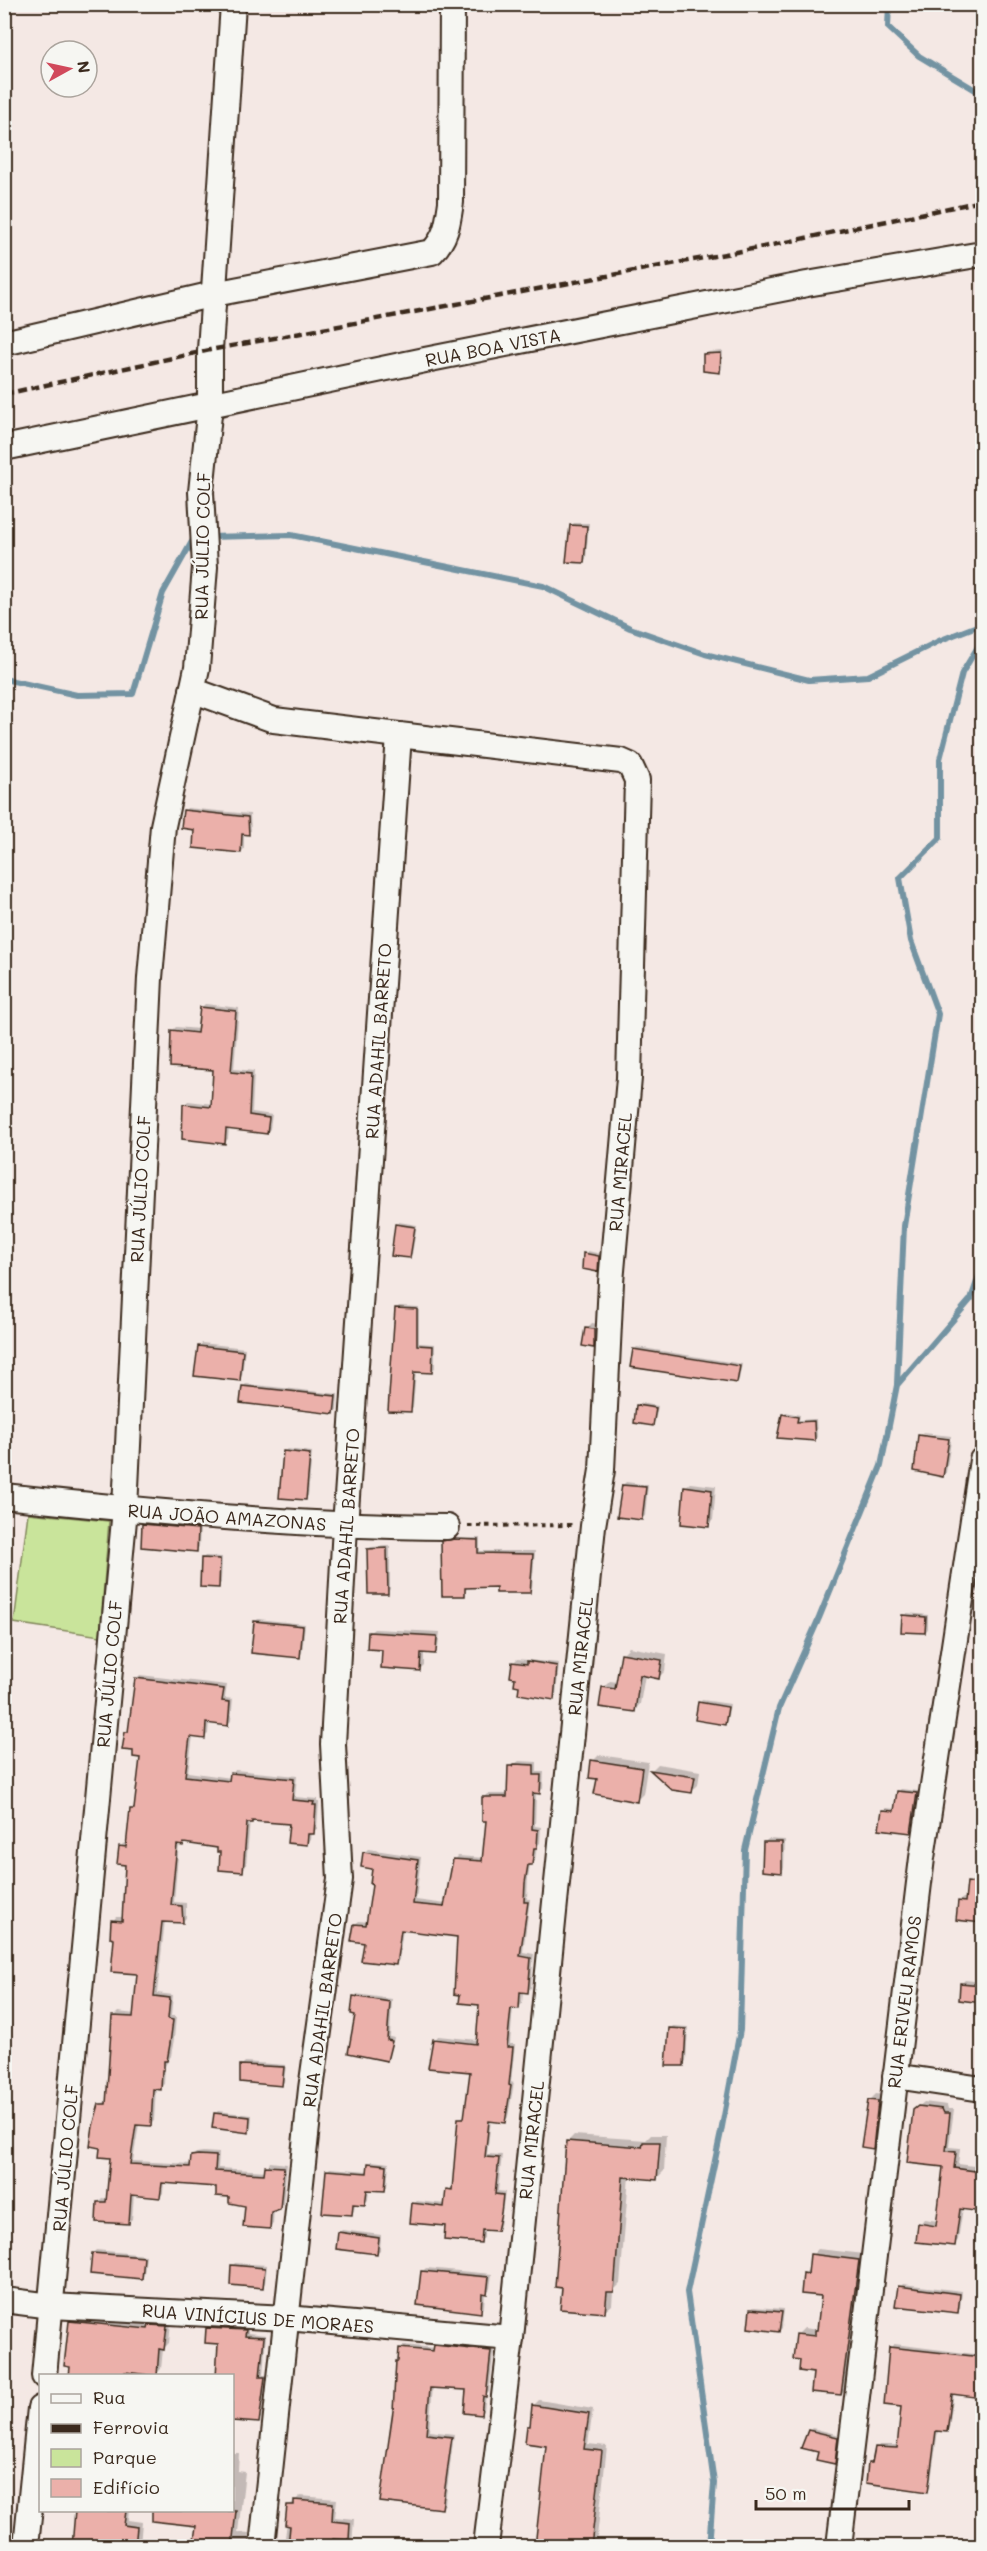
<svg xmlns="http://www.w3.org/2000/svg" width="987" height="2551" font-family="Mali,sans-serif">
	<rect width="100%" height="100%" fill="#f4e8e4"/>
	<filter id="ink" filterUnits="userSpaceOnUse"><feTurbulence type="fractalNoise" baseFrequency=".0167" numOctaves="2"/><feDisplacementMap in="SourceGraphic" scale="12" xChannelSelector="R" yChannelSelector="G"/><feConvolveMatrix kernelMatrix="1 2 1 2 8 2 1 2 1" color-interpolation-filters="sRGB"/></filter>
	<g filter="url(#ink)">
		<polygon fill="#c9e49b" stroke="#82875c" stroke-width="1.5" points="28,1513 109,1521 100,1636 14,1623"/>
		<g fill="#0003">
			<polygon points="723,351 722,369 720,371 705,355 708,352"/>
			<polygon points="574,523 589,523 586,559 583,562 572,525"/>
			<polygon points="187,808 250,814 251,831 244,833 244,849 241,852 196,828 185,811"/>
			<polygon points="205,1004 239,1008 234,1069 254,1071 252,1112 272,1115 270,1129 267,1132 229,1128 228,1139 225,1142 184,1105 188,1101 213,1104 214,1069 172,1031 176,1027 199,1029 201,1008"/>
			<polygon points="399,1222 417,1225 412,1254 409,1257 396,1225"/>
			<polygon points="588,1251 601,1254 600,1267 597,1270 585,1254"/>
			<polygon points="399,1306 419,1307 419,1343 435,1344 435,1368 432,1371 416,1371 413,1408 410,1411 396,1309"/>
			<polygon points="592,1323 599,1324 598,1341 593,1346 586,1329"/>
			<polygon points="202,1343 245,1348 242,1376 239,1379 200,1346"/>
			<polygon points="637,1347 742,1364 739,1379 736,1381 634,1350"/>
			<polygon points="246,1384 338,1394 337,1410 334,1412 243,1387"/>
			<polygon points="641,1403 658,1406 655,1421 652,1424 638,1406"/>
			<polygon points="786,1412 800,1415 799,1420 816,1419 817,1437 814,1440 783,1415"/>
			<polygon points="923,1433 951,1436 951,1438 922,1434"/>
			<polygon points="920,1435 951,1441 946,1473 943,1475 916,1470"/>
			<polygon points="287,1449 312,1452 308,1496 305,1498 284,1452"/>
			<polygon points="626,1482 648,1485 645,1516 642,1518 623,1485"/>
			<polygon points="690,1483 716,1486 713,1520 708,1525 685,1487"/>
			<polygon points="147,1522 200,1527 199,1547 196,1550 144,1525"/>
			<polygon points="480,1538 480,1551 535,1551 532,1589 529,1592 498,1586 467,1587 465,1595 443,1542 446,1539"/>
			<polygon points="390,1546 390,1589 388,1592 368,1549 371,1547"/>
			<polygon points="205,1556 222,1557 221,1583 218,1586 202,1559"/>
			<polygon points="907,1613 928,1615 928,1629 925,1632 904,1616"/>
			<polygon points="258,1619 305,1624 302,1653 299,1656 256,1621"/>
			<polygon points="374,1629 440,1632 438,1648 434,1652 424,1652 424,1665 420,1669 384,1649 369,1633"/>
			<polygon points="629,1647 667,1654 665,1671 659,1677 645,1675 640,1704 634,1711 603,1688 610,1681 618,1682 622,1654"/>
			<polygon points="517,1659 559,1663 556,1696 554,1698 514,1662"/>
			<polygon points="140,1675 227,1685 225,1698 233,1699 231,1721 227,1725 209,1722 208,1734 204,1738 193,1736 188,1772 231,1778 235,1770 297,1776 295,1797 317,1799 317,1802 319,1802 317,1829 311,1832 310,1840 306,1844 291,1823 253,1820 250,1821 246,1866 242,1870 219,1846 185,1842 179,1844 174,1902 186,1903 186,1918 182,1922 165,1920 157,1993 173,1995 171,2016 176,2016 174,2039 171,2056 165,2066 164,2084 160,2088 156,2088 154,2121 150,2125 139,2124 133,2161 192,2164 192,2157 196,2153 203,2152 219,2153 218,2168 266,2171 270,2162 287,2164 283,2204 274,2209 273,2224 269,2228 246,2204 218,2186 164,2182 163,2193 160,2197 134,2194 132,2219 128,2223 98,2202 102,2198 108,2199 112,2157 101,2104 107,2101 114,2016 118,2012 135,2014 138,1972 116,1937 113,1921 116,1917 124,1917 126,1863 120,1847 124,1843 128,1844 131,1810 136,1806 141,1756 135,1750 126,1733 130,1729 136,1679"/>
			<polygon points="702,1700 730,1704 727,1721 725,1723 700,1703"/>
			<polygon points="599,1755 648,1762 643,1794 637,1800 593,1761"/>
			<polygon points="519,1761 537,1762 537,1772 544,1772 543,1789 536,1792 535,1826 541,1827 540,1843 537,1846 535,1860 530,1864 528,1878 527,1899 530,1899 523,1952 534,1954 531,1988 527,1991 523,1991 522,2004 519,2007 513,2007 510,2044 515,2044 511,2082 514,2083 508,2117 505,2121 491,2120 487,2154 502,2155 498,2191 505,2192 500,2226 497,2230 484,2228 484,2238 480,2241 413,2204 417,2201 446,2204 447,2190 453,2187 460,2118 466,2115 472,2070 435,2040 438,2036 477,2040 480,2004 459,1936 403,1929 399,1960 395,1964 366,1942 355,1924 359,1921 368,1922 374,1867 364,1853 368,1849 421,1857 416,1900 446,1904 455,1860 458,1856 484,1858 488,1819 484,1797 487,1794 509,1794 510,1767"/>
			<polygon points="658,1764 700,1771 698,1785 691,1792 672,1789 652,1770"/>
			<polygon points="901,1789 919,1791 914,1829 911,1832 883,1810 886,1808 896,1809 898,1792"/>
			<polygon points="768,1839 785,1840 784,1868 782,1871 765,1842"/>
			<polygon points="981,1843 982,1922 958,1919 959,1901 963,1898 967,1898 968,1883 975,1880 978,1846"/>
			<polygon points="965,1980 982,1982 982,2001 960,1999 962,1983"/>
			<polygon points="357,1994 392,1999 390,2037 394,2038 387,2059 356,2014 355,1997"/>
			<polygon points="673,2026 688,2027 686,2061 683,2064 670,2029"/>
			<polygon points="245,2062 286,2065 284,2082 281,2085 242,2065"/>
			<polygon points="876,2094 884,2095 879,2141 872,2147 869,2101"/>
			<polygon points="924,2102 947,2105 948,2109 954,2109 949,2147 960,2148 958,2164 982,2167 982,2210 963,2208 958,2240 954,2245 920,2224 924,2219 938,2221 945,2166 914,2111"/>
			<polygon points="218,2111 252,2115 251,2129 248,2132 215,2114"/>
			<polygon points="574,2135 646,2140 651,2135 666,2135 664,2171 657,2178 629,2176 620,2284 613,2291 612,2305 605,2311 567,2142"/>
			<polygon points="372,2161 389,2163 387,2187 384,2189 369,2188 368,2200 365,2203 355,2202 354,2211 351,2214 327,2171 330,2168 368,2171"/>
			<polygon points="342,2230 381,2235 380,2250 377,2253 339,2233"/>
			<polygon points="818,2249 865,2254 847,2387 841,2394 802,2359 797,2335 804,2328 818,2330 823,2295 804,2274 810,2268 812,2255"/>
			<polygon points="96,2250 146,2255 144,2275 141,2278 93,2253"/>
			<polygon points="235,2263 267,2265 265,2283 263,2286 233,2265"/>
			<polygon points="426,2268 492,2274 490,2289 485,2292 484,2307 480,2311 422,2272"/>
			<polygon points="903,2284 962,2291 960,2309 957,2311 900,2287"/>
			<polygon points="754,2307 784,2309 782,2328 779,2331 751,2309"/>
			<polygon points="76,2316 152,2324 155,2320 171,2321 169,2343 163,2349 161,2369 156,2374 127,2370 126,2376 71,2376 70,2322"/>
			<polygon points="211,2326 248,2328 248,2333 266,2335 263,2375 267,2375 261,2418 258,2421 232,2376 219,2342 208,2329"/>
			<polygon points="439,2343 494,2348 489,2392 486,2395 484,2410 481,2413 468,2389 433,2386 429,2431 454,2434 445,2504 442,2508 395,2412 397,2361 400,2349 404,2345 435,2348"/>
			<polygon points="894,2344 982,2355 982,2395 954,2392 949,2428 947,2431 938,2430 930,2487 927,2490 870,2464 879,2445 899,2445 903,2406 891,2347"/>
			<polygon points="539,2400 593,2409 588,2444 607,2446 596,2546 537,2546 548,2444 528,2426 532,2422 533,2406"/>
			<polygon points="812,2428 840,2435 837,2460 834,2463 809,2431"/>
			<polygon points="232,2453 239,2453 238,2471 245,2472 238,2532 249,2533 247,2546 195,2546 197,2525 183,2523 184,2510 232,2510"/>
			<polygon points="300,2496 337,2499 335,2517 354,2519 352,2546 284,2546 289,2506"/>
			<polygon points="81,2510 129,2510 128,2520 142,2522 140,2546 73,2546"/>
		</g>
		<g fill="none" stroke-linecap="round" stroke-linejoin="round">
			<g stroke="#7393a2" stroke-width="6">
				<polyline points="889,4 888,27 919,56 982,94"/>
				<polyline points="207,537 291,535 543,586 630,628 705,654 809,680 868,676 941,640 982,624"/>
				<polyline points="4,679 77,695 133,694 163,593 194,538"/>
				<polyline points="897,1384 904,1226 938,1014 911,941 900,878 940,838 940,759 962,673 982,640"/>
				<polyline points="709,2546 714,2483 687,2292 721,2132 740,2030 745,1850 779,1708 819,1618 881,1466 897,1385 971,1299 982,1267"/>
			</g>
		</g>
		<g fill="#ebb0aa" stroke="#3b2a1e" stroke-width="1.5">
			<polygon points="721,353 720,373 703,371 703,354"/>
			<polygon points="570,525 587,526 584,563 566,562"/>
			<polygon points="183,810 248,817 249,835 242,834 241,853 193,848 194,830 181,828"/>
			<polygon points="200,1007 236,1011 231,1072 251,1074 249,1115 269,1118 267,1134 226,1129 225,1144 182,1139 183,1104 211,1107 213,1070 170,1067 171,1030 197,1033"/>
			<polygon points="395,1224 415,1227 410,1258 391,1256"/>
			<polygon points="583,1253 599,1256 598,1272 582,1269"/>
			<polygon points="395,1308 417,1309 417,1345 433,1346 432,1373 414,1372 411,1412 388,1411"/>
			<polygon points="585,1328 594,1329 594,1348 582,1346"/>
			<polygon points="198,1346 243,1351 240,1381 194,1376"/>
			<polygon points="633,1349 740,1366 737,1383 630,1367"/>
			<polygon points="242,1386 336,1396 334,1414 240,1403"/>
			<polygon points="636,1405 656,1408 653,1426 634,1423"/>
			<polygon points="782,1414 798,1417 797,1422 814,1421 815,1441 777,1438"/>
			<polygon points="918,1435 949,1439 943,1477 914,1471"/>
			<polygon points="283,1451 310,1454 306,1500 279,1498"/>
			<polygon points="622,1485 646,1487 642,1520 617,1517"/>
			<polygon points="684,1486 712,1490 709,1527 681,1524"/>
			<polygon points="142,1524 198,1529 197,1552 141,1547"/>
			<polygon points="455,1539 478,1540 478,1553 533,1554 530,1593 496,1593 496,1587 465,1588 465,1596 442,1596 441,1541"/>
			<polygon points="387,1548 388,1594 368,1594 367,1549"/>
			<polygon points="201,1558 220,1559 219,1588 200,1587"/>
			<polygon points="902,1615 926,1617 925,1633 901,1632"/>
			<polygon points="254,1621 303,1626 300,1658 251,1653"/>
			<polygon points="368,1632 437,1636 436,1652 435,1654 421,1653 420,1671 381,1668 382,1650 367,1649"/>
			<polygon points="621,1653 662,1660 659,1679 640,1675 635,1712 599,1707 602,1687 615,1689"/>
			<polygon points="527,1661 557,1666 554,1700 518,1694 519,1686 514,1685 515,1678 510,1677 512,1662 527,1664"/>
			<polygon points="135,1678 224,1689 222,1701 230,1702 228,1726 206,1723 205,1739 190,1737 185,1776 229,1781 230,1773 294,1779 292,1800 314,1802 313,1805 316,1805 314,1834 308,1834 307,1845 287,1843 289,1824 252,1821 252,1823 247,1823 243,1872 219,1870 220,1852 217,1852 217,1848 184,1843 183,1846 177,1845 171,1905 182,1906 183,1923 162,1922 154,1996 170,1998 168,2019 173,2020 170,2044 167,2061 164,2061 164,2070 162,2070 161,2090 153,2089 151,2126 136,2125 130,2164 190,2167 191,2156 198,2155 216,2156 215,2171 264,2174 265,2166 284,2167 280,2209 271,2212 270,2229 243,2227 245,2206 229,2203 229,2197 216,2196 216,2187 162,2183 160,2198 131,2195 129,2224 96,2222 97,2202 106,2202 110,2158 99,2157 100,2148 90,2146 93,2126 99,2104 106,2104 112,2016 133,2017 137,1974 111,1972 114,1939 110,1938 111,1920 122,1921 125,1865 117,1864 119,1846 126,1847 130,1809 134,1809 140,1758 133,1757 133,1751 122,1750 125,1732 128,1732"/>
			<polygon points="698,1702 728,1707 725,1725 695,1720"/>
			<polygon points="591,1760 642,1768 637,1802 594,1794 597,1779 589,1778"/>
			<polygon points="514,1764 534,1765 534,1775 541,1775 540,1794 533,1793 532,1829 538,1830 537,1848 534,1848 532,1865 528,1865 525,1883 524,1902 528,1902 520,1956 531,1958 528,1993 520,1992 519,2009 511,2008 507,2047 513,2047 509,2085 511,2086 505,2123 489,2121 485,2157 499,2158 495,2194 503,2195 501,2213 497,2231 482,2230 481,2243 444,2240 445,2226 410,2223 412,2203 444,2207 446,2189 452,2190 458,2118 464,2118 470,2072 428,2068 433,2039 476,2044 479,2005 459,2003 460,1995 454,1994 457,1937 401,1930 396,1965 361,1961 364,1943 351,1941 354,1924 366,1925 372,1885 370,1884 372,1869 361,1867 363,1852 418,1860 413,1904 444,1907 453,1859 482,1861 486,1821 482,1821 482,1797 507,1797 508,1766 513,1766"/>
			<polygon points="650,1770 695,1777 692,1793 672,1790"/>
			<polygon points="897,1791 917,1793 911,1833 879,1829 882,1810 894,1811"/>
			<polygon points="763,1842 782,1842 782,1873 762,1871"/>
			<polygon points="967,1882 982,1884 982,1923 956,1920 958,1901 965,1902"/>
			<polygon points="960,1983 982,1985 982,2003 959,2000"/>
			<polygon points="353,1996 390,2002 387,2040 392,2041 387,2061 348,2053 355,2015 351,2014"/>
			<polygon points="669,2028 686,2029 684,2066 666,2066"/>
			<polygon points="240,2065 284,2067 282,2086 240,2082"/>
			<polygon points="868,2100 878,2101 873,2149 861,2147"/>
			<polygon points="918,2106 942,2109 944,2113 950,2113 946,2151 956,2152 954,2168 982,2172 982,2212 960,2209 955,2246 916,2242 918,2223 936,2226 943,2167 907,2163 913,2110"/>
			<polygon points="214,2113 250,2117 249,2133 212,2128"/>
			<polygon points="566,2141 642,2147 643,2142 660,2142 657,2180 623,2177 614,2292 607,2292 605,2313 560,2309 562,2288 555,2287"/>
			<polygon points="368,2163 387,2165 385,2191 367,2190 365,2205 353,2204 352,2215 322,2213 326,2170 367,2173"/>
			<polygon points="338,2232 379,2238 377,2254 336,2249"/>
			<polygon points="92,2253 144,2257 142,2279 90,2274"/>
			<polygon points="810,2254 859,2260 841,2395 811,2392 813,2373 799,2371 800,2360 793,2359 796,2334 815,2336 815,2330 817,2330 821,2296 801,2294 803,2273 808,2274"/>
			<polygon points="231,2265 265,2268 263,2288 230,2285"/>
			<polygon points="421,2271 489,2277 487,2294 482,2293 481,2313 417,2305"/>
			<polygon points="898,2286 960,2294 958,2313 895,2306"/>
			<polygon points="750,2309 782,2312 779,2332 748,2328"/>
			<polygon points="69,2321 148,2329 149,2325 167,2326 164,2350 159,2349 157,2376 125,2372 122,2376 69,2376 70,2367 64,2366"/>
			<polygon points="206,2328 246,2330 245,2336 264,2337 260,2377 265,2377 259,2423 232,2421 232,2376 216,2376 218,2344 205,2343"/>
			<polygon points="434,2345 491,2351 486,2397 483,2396 481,2415 464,2413 466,2390 430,2388 426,2434 452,2437 442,2509 380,2502 393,2411 396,2361 398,2361 399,2348 433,2351"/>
			<polygon points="889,2347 982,2357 982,2398 952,2394 947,2432 936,2431 928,2492 866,2483 868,2463 872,2463 875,2447 897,2448 901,2407 884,2405"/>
			<polygon points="532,2405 589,2414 584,2449 602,2451 591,2547 535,2547 546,2446 525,2443 527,2426 530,2426"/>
			<polygon points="808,2430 838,2437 835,2464 816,2460 818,2452 801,2448"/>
			<polygon points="294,2500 333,2503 332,2521 350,2523 349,2540 333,2539 332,2547 288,2547 290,2526 285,2525 287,2505 294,2505"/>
			<polygon points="75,2511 126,2511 124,2525 137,2527 135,2547 72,2547"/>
			<polygon points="152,2511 236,2511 232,2547 193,2547 196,2526 152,2521"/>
		</g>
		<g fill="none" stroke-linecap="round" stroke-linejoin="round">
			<defs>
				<g id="street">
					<path d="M4,343L214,294L432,252C447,237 448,222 451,202L452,4"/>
					<polyline points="4,448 425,360 807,284 982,254"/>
					<polyline points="192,690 274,720 399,735"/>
					<path d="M4,1496C152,1512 299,1526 447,1527"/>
					<polyline points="895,2076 982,2089"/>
					<polyline points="4,2300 51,2306 287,2318 511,2338"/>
					<polyline points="44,2376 125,1509 150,978 163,826 197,668 205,567 201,492 210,405 210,350 233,4"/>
					<polyline points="26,2546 40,2408"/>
					<polyline points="262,2546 311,2089 340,1879 333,1744 345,1526 399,735 621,761 630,765 637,780 629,1078 611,1282 602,1470 593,1526 511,2338 486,2546"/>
					<polyline points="839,2546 922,1858 982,1460"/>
				</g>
			</defs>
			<use href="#street" stroke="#3b2a1e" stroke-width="28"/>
			<polyline stroke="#3b2a1e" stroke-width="4" stroke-dasharray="4.5 4.5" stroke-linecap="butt" points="468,1526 572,1525"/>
			<use href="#street" stroke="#f6f6f2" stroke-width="24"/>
			<polyline stroke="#3b2a1e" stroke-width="4.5" stroke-dasharray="9 4.5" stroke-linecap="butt" points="4,394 210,350 763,247 982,201"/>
		</g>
	</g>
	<g text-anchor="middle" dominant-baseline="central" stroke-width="4.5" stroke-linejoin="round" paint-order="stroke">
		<g font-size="18" fill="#3b2a1e" stroke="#f6f6f2">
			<text transform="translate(493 347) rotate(-11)">RUA BOA VISTA</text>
			<text transform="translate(202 546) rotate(-89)">RUA JÚLIO COLF</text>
			<text transform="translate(378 1041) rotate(-86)">RUA ADAHIL BARRETO</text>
			<text transform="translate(620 1172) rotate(-85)">RUA MIRACEL</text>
			<text transform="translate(140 1189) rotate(-87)">RUA JÚLIO COLF</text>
			<text transform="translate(227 1517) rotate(4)">RUA JOÃO AMAZONAS</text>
			<text transform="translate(346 1526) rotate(-86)">RUA ADAHIL BARRETO</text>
			<text transform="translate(580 1656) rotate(-84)">RUA MIRACEL</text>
			<text transform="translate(109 1674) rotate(-85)">RUA JÚLIO COLF</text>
			<text transform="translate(904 2002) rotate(-83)">RUA ERIVEU RAMOS</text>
			<text transform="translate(322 2010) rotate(-82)">RUA ADAHIL BARRETO</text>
			<text transform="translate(531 2140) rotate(-84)">RUA MIRACEL</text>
			<text transform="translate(65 2158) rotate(-85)">RUA JÚLIO COLF</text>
			<text transform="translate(258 2318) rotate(4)">RUA VINÍCIUS DE MORAES</text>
		</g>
	</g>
	<rect width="987" height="2551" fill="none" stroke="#f6f6f2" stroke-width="24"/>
	<rect x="12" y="12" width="963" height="2527" fill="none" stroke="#3b2a1e" stroke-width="2" filter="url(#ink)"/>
	<rect x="39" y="2374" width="195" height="138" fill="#f6f6f2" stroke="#aba49d" stroke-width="1.5"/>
	<rect x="51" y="2394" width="30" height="9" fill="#f6f6f2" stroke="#aba49d" stroke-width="1.5"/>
	<text x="93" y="2404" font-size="18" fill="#3b2a1e">Rua</text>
	<rect x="51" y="2424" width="30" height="9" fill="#3b2a1e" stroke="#aba49d" stroke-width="1.5"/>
	<text x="93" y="2434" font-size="18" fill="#3b2a1e">Ferrovia</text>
	<rect x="51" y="2449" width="30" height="18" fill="#c9e49b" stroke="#aba49d" stroke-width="1.5"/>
	<text x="93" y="2464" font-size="18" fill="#3b2a1e">Parque</text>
	<rect x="51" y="2479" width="30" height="18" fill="#ebb0aa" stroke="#aba49d" stroke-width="1.5"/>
	<text x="93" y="2494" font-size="18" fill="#3b2a1e">Edifício</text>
	<g transform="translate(69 69) rotate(82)"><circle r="28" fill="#f6f6f2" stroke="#aba49d" stroke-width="1.5"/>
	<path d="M0-4.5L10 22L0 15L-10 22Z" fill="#d1495b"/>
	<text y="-9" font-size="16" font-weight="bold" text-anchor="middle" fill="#3b2a1e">N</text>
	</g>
	<path d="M756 2500v9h153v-9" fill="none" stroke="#3b2a1e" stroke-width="3"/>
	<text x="765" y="2500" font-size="18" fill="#3b2a1e" stroke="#f6f6f2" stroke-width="4.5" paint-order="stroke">50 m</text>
</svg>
